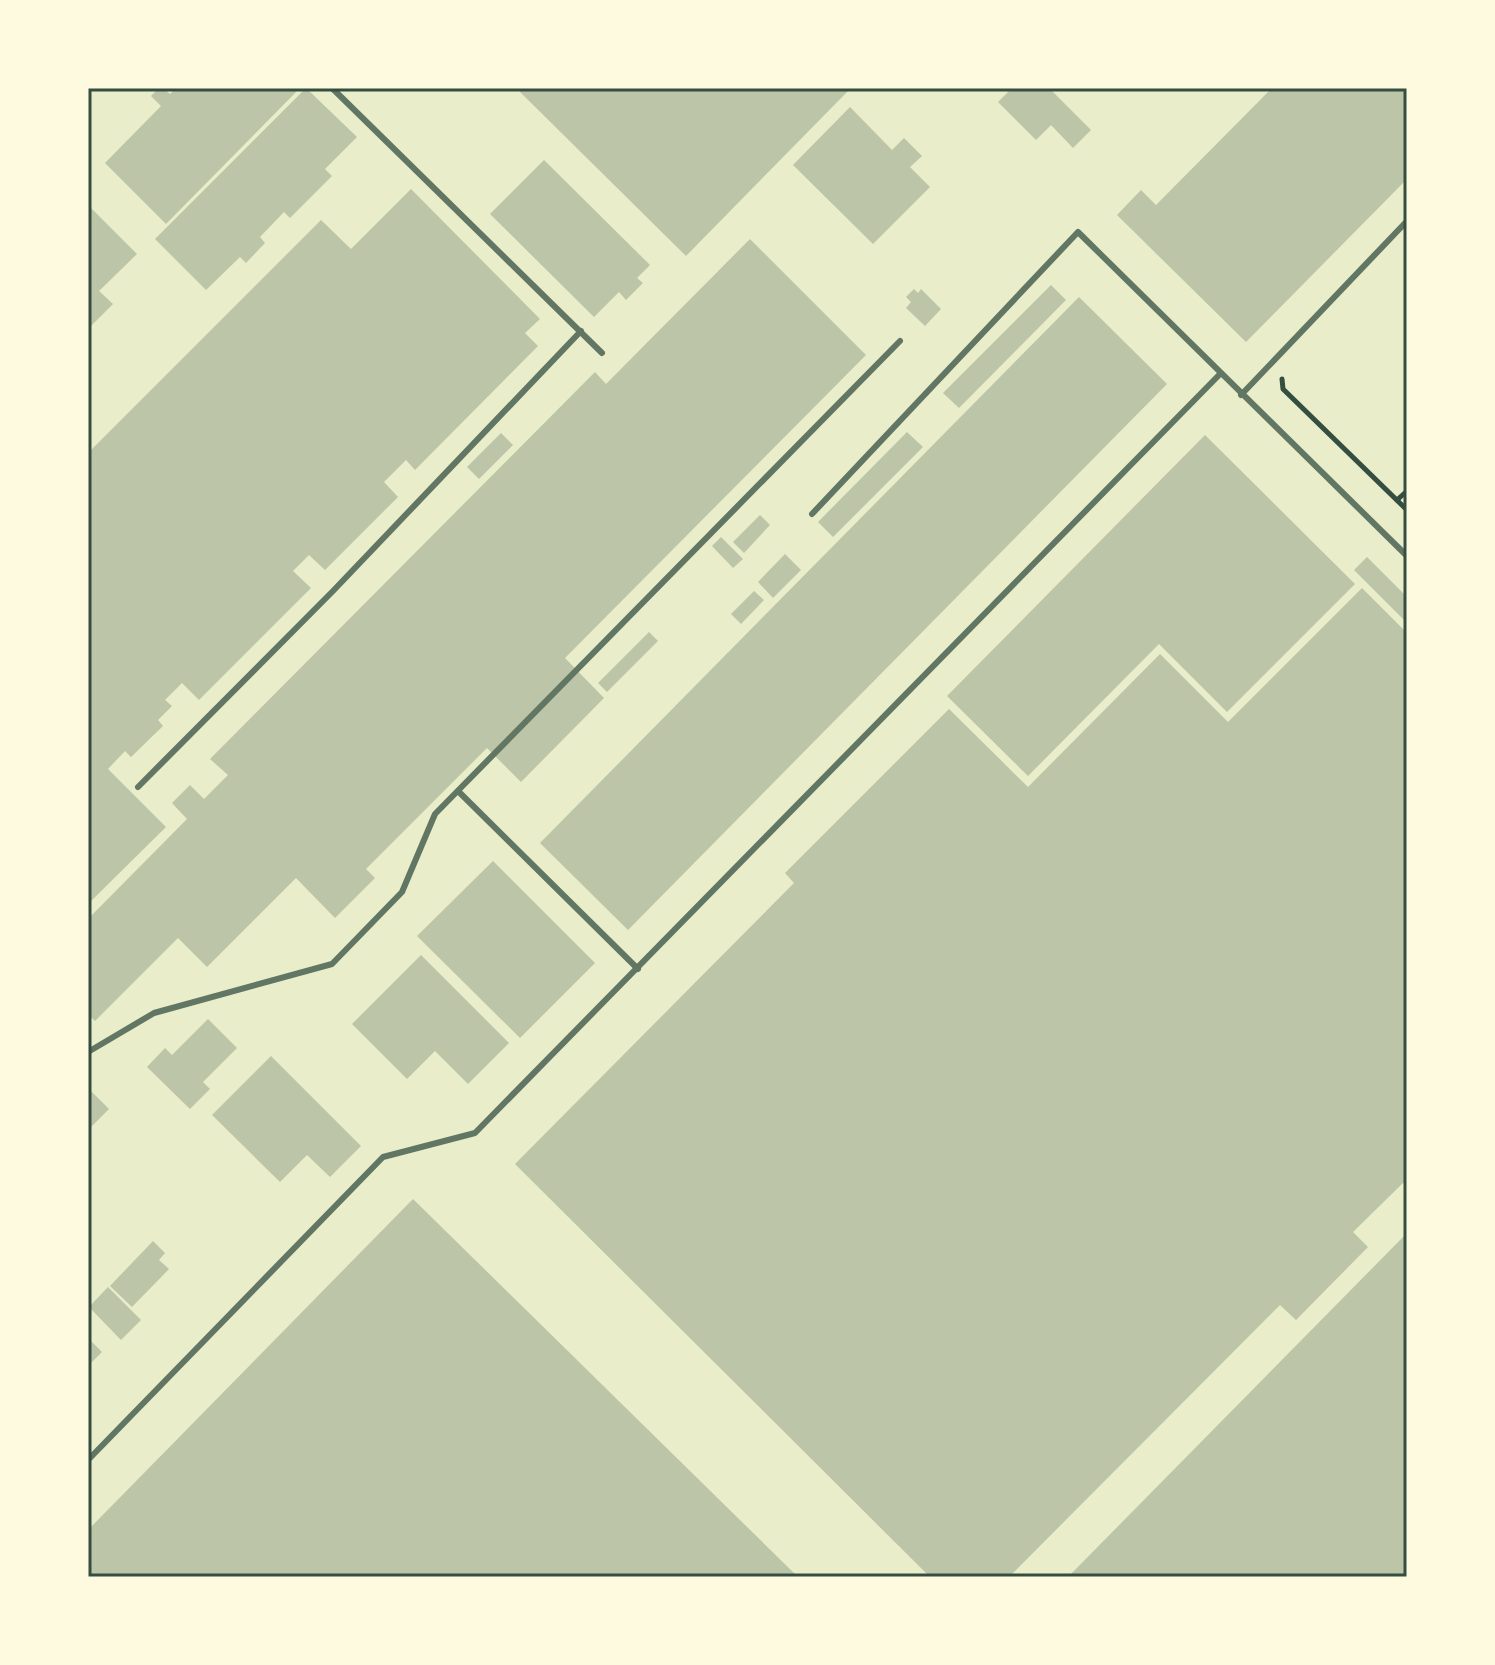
<svg xmlns="http://www.w3.org/2000/svg" width="1495" height="1665" font-family="'Nunito Sans',sans-serif">
	<rect width="100%" height="100%" fill="#e9edc9"/>
	<g fill="#bcc5a7">
		<polygon points="159,88 163,88 170,94 176,88 300,88 166,224 105,163 161,106 151,96"/>
		<polygon points="306,88 357,137 325,169 332,176 290,218 284,212 260,237 265,243 246,263 240,257 206,290 155,239"/>
		<polygon points="516,88 851,88 686,256"/>
		<polygon points="1012,88 1049,88 1091,130 1073,148 1051,125 1036,140 998,102"/>
		<polygon points="1272,88 1407,88 1407,179 1246,342 1117,215 1141,190 1156,205"/>
		<polygon points="850,107 892,150 904,138 922,156 910,167 930,187 873,244 793,165"/>
		<polygon points="544,160 650,265 637,278 643,283 626,300 619,292 594,317 490,214"/>
		<polygon points="411,189 540,319 525,333 538,346 415,470 406,460 384,482 398,497 325,570 309,555 293,571 311,588 199,700 182,683 165,700 172,706 158,720 163,726 131,757 125,751 108,769 166,827 88,904 88,453 321,220 351,249"/>
		<polygon points="88,205 137,254 99,291 113,304 88,329"/>
		<polygon points="750,239 866,355 565,658 604,698 521,782 487,748 366,869 375,878 335,918 296,878 207,967 178,938 95,1021 88,1014 88,919 187,819 172,803 190,785 204,799 228,775 210,759 595,372 606,384"/>
		<polygon points="1051,285 1066,300 959,408 943,393"/>
		<polygon points="914,289 918,293 921,289 941,309 925,326 906,308 911,302 906,297"/>
		<polygon points="1079,297 1167,384 628,930 540,843"/>
		<polygon points="907,432 923,447 833,537 818,522"/>
		<polygon points="501,433 513,445 479,479 467,467"/>
		<polygon points="1205,435 1355,584 1227,712 1159,644 1028,776 947,696"/>
		<polygon points="760,515 770,525 744,553 733,542"/>
		<polygon points="721,537 743,559 733,568 712,546"/>
		<polygon points="785,554 801,570 773,598 758,582"/>
		<polygon points="1367,557 1407,597 1407,623 1354,570"/>
		<polygon points="1362,588 1407,633 1407,1186 1403,1183 1353,1232 1368,1247 1296,1320 1280,1305 1009,1577 930,1577 515,1164 794,883 785,873 949,709 1028,787 1160,654 1228,722"/>
		<polygon points="754,591 764,600 741,624 731,614"/>
		<polygon points="649,632 658,641 607,692 598,683"/>
		<polygon points="493,861 595,963 520,1038 417,936"/>
		<polygon points="421,955 509,1043 468,1084 435,1051 407,1079 352,1024"/>
		<polygon points="208,1019 237,1048 203,1082 210,1089 190,1109 147,1067 165,1048 172,1055"/>
		<polygon points="271,1056 361,1146 330,1177 307,1155 280,1182 212,1115"/>
		<polygon points="88,1088 109,1109 88,1130"/>
		<polygon points="413,1199 798,1577 88,1577 88,1530"/>
		<polygon points="1407,1233 1407,1577 1068,1577"/>
		<polygon points="153,1241 165,1253 159,1260 169,1269 132,1307 110,1286"/>
		<polygon points="108,1287 141,1320 121,1340 89,1307"/>
		<polygon points="88,1338 102,1352 88,1366"/>
	</g>
	<g fill="none" stroke-linecap="round" stroke-linejoin="round">
		<g stroke="#344e41" stroke-width="5">
			<polyline points="1282,379 1283,389 1407,510"/>
			<polyline points="1397,500 1407,491"/>
		</g>
		<g stroke="#617663" stroke-width="6">
			<polyline points="332,88 602,353"/>
			<polyline points="1241,395 1407,221"/>
			<polyline points="812,514 1078,232 1407,556"/>
			<polyline points="138,787 333,591 581,331"/>
			<polyline points="458,791 638,969"/>
			<polyline points="88,1052 154,1013 332,964 402,892 435,814 900,341"/>
			<polyline points="88,1460 383,1157 475,1133 1220,374"/>
		</g>
	</g>
	<rect width="1495" height="1665" fill="none" stroke="#fefae0" stroke-width="180"/>
	<rect x="90" y="90" width="1315" height="1485" fill="none" stroke="#344e41" stroke-width="3"/>
</svg>
